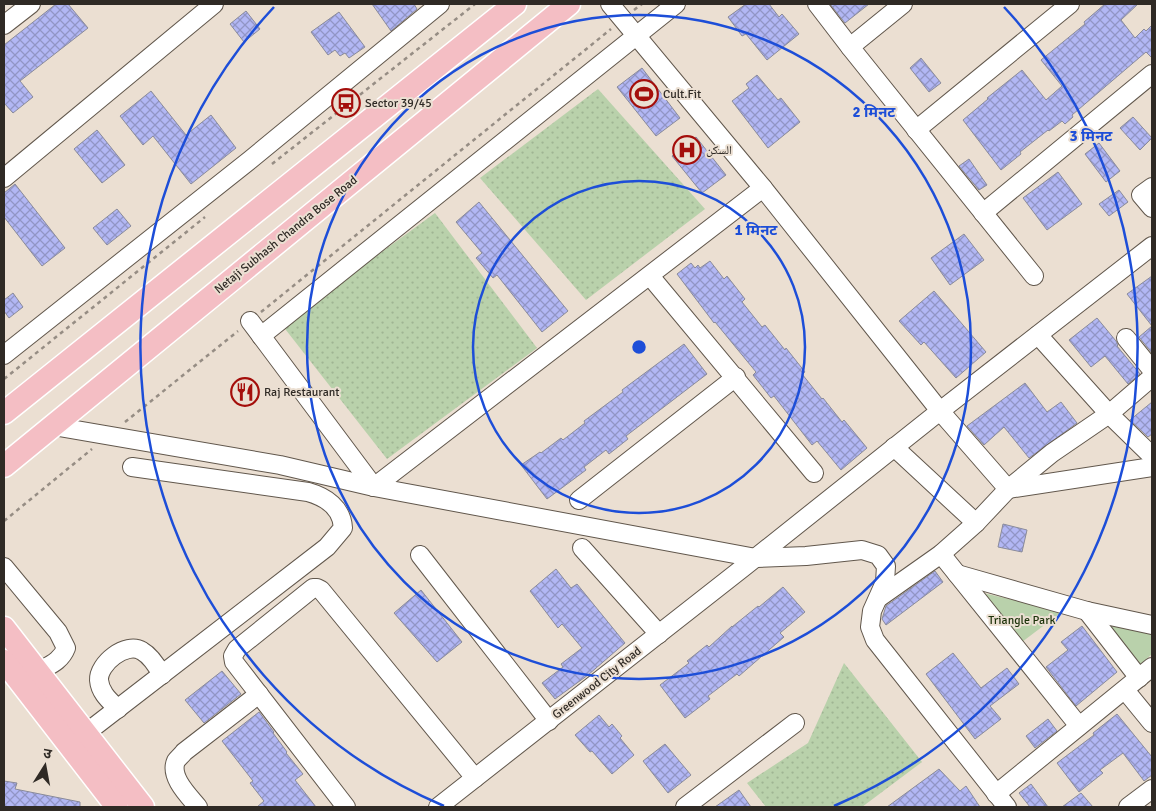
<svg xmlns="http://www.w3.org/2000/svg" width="1156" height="811" font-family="Signika,'Noto Naskh Arabic','Noto Sans Devanagari',sans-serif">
	<defs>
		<pattern id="grass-dots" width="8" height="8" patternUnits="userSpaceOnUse" patternTransform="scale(1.25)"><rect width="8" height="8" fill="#b9d1ab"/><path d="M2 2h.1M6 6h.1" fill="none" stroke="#9fb493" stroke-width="1.8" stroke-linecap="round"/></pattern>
		<pattern id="building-cross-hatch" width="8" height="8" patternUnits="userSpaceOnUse" patternTransform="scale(1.25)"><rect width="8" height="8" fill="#b2b7f4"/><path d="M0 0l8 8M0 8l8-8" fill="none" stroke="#9195c5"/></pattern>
	</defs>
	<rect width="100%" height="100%" fill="#ebdfd2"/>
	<g fill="url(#grass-dots)">
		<polygon points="598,89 705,209 586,300 480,178"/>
		<polygon points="435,213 537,348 387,459 282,325"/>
		<polygon points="844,663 922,762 862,807 766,807 747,783 808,743"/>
	</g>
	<g fill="#b9d1ab">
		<polygon points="974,591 1063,611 1018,645"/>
		<polygon points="1096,621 1152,634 1152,654 1136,668"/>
	</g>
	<g fill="url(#building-cross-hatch)" stroke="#8a8b9a">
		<polygon points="56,4 68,4 88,28 20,81 33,97 13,113 4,103 4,45"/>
		<polygon points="372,4 414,4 417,9 391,31"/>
		<polygon points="746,4 769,4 779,17 782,14 799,34 767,60 746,34 742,36 728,17"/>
		<polygon points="830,4 869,4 845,23"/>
		<polygon points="1105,4 1138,4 1121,20 1135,38 1144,29 1146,31 1152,25 1152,58 1146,52 1072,115 1073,117 1065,124 1062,121 1049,131 1048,130 1020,152 1021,154 1001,170 963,120 988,99 987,98 1022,70 1046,100 1062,86 1041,60 1085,24 1084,22"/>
		<polygon points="246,11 260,29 244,42 230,24"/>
		<polygon points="339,12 365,47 349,58 345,53 340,56 335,50 328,55 311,32"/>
		<polygon points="921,58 941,83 929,92 910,68"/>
		<polygon points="642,68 680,118 656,136 617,87"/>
		<polygon points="757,75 778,100 781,98 800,122 768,148 732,101 749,88 746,84"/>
		<polygon points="151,91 186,135 211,115 236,148 191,184 153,136 143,145 120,116"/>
		<polygon points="1133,117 1152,138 1140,150 1120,128"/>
		<polygon points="97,130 125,165 102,183 74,149"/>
		<polygon points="696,137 726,175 702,193 672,156"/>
		<polygon points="1099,143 1120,171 1106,182 1085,154"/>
		<polygon points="969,159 987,185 979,190 959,166"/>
		<polygon points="1058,172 1082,204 1047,230 1023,198"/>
		<polygon points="15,184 65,248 42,266 4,217 4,193"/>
		<polygon points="1119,190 1128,202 1109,216 1099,204"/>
		<polygon points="479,202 568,311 542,332 497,275 493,278 476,258 482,253 456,222"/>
		<polygon points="117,209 131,226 107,245 93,228"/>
		<polygon points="964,234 984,260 950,285 931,258"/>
		<polygon points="710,261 724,279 727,276 745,299 742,302 762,327 765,325 785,350 786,348 805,372 802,374 822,399 823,398 842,422 844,420 867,448 841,470 817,441 812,445 774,396 771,398 753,375 756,372 715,322 714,323 677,274 691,263 695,268 698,265 700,268"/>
		<polygon points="1152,276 1152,353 1139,337 1152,326 1127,294"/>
		<polygon points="934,291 986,352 956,378 924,342 921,345 899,321"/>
		<polygon points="13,293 23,307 9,318 4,311 4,300"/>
		<polygon points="1097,318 1116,341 1118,345 1117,346 1140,374 1128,384 1105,356 1091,367 1069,340"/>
		<polygon points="684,344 707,374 626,436 628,439 609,454 606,450 584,467 586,470 547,499 521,465 540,452 541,453 561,438 563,440 585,423 584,421 623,392 622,390"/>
		<polygon points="1025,383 1047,412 1061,402 1077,423 1029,458 1004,427 984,445 967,426"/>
		<polygon points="1152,402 1152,434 1148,437 1130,420"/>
		<polygon points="1003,524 1027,530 1022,552 998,547"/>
		<polygon points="556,569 571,588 577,584 625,643 588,675 555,699 542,683 563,667 561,664 582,648 562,624 558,628 530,591"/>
		<polygon points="935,571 943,582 886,625 882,619 886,606"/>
		<polygon points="783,587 805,612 780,633 784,637 739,676 737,674 708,696 710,699 685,718 660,685 689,663 687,661 707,645 709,647 732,626 732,627 758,606 759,607"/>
		<polygon points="421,590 462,642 437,662 394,613"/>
		<polygon points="1082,626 1117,672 1076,706 1046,667 1068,650 1061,642"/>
		<polygon points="953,653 981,688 1007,668 1019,684 990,706 1001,719 975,739 926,674"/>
		<polygon points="222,671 241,694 204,723 185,700"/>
		<polygon points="259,712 274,732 273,733 287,752 286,753 303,774 295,780 316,807 257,807 264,801 250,783 253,781 222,741"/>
		<polygon points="1117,714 1152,757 1152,775 1144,781 1123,753 1100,770 1103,773 1079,792 1057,763 1094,735 1093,733"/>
		<polygon points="599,715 609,727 612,724 622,736 620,738 634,755 612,774 592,751 590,752 575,735"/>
		<polygon points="1048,719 1057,731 1035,748 1026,736"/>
		<polygon points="665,744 691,775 668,793 643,761"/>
		<polygon points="939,769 960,791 966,786 980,807 887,807"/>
		<polygon points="4,781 17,783 15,789 80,802 80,807 4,807"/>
		<polygon points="1031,784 1048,807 1030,807 1019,793"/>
		<polygon points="739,790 751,807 715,807"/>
		<polygon points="1081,793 1093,807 1062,807"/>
	</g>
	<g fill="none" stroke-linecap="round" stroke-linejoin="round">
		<defs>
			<g id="minor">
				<polyline points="610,4 763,188 940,411 1008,489"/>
				<polyline points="817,4 850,47 1034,276"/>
				<polyline points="4,25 31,4"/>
				<polyline points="850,47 903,4"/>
				<polyline points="916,130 1070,4"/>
				<polyline points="4,178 214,4"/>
				<polyline points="1152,187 1141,195 1152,208"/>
				<polyline points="983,213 1152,74"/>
				<polyline points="650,276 814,473"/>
				<polyline points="250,321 374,487"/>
				<polyline points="1038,335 1109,414 1152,456"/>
				<polyline points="261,336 676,4"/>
				<polyline points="1126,338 1152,370"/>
				<polyline points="4,355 250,160 440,4"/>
				<polyline points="53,426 280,465 374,487 756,558 806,556 862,550 878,555 886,566 885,582 872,611 870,627 875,640 1007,807"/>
				<polyline points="894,447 976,523"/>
				<polyline points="374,487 763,188"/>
				<polyline points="1008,489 1152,467"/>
				<polyline points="579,500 736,377"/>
				<polyline points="582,548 659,634"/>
				<polyline points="941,554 1079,726"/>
				<polyline points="420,555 549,721"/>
				<path d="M4,567L58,632L66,648C61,661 50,665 38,672"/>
				<polyline points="957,574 1087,611 1152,625"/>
				<polyline points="880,597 941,554 976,523 1008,489 1052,453 1109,414 1152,377"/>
				<polyline points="1087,611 1139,678"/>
				<polyline points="1125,690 1152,723"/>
				<path d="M118,709C110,701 100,693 99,680C98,664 126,641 142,651C151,656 157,666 162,675"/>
				<path d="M86,733L327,547L343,528C342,508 326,497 308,492L132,467"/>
				<polyline points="996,794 1152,667"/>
				<path d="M198,807C189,796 169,777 176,761C178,758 182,755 184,752L259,694"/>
				<polyline points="346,807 234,662 233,656 237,649 313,588 317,588 321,590 475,778"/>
				<polyline points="438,807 744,567 940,411 1152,246"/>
				<polyline points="685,807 795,723"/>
				<polyline points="1128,807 1152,789"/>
			</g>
			<g id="major">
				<polyline points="4,413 515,4"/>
				<polyline points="4,466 569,4"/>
				<polyline points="4,628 143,807"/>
				<polyline points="4,661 117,807"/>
			</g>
		</defs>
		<use href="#minor" stroke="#61574c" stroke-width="20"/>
		<use href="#major" stroke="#fff" stroke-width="25"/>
		<g stroke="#968d84" stroke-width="2.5" stroke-dasharray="4 4" stroke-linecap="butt">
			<polyline points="634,10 642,4"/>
			<polyline points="272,164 475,4"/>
			<polyline points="261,312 611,29"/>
			<polyline points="4,379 205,217"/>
			<polyline points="125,422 238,331"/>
			<polyline points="4,521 92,449"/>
		</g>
		<use href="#minor" stroke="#fff" stroke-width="18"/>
		<use href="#major" stroke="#f4bec4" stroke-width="22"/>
	</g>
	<g fill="none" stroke="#1d4ed8" stroke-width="2.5">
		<circle cx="639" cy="347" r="166"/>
		<circle cx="639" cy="347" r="332"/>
		<path d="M444 806A499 499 0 0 1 274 7M1004 7A499 499 0 0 1 834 806"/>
	</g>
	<defs>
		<symbol id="stadium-ring" viewBox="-11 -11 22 22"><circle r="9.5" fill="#ebdfd2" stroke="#a40e0b" stroke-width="1.5"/><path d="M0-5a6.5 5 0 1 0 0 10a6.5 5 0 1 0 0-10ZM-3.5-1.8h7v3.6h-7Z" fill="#a40e0b"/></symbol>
		<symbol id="bus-ring" viewBox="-11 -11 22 22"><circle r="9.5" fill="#ebdfd2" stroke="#a40e0b" stroke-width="1.5"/><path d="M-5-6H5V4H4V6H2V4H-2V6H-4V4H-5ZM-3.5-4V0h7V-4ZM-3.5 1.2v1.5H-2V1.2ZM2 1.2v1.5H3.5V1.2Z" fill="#a40e0b"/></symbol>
		<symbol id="hospital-ring" viewBox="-11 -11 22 22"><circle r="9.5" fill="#ebdfd2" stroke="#a40e0b" stroke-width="1.5"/><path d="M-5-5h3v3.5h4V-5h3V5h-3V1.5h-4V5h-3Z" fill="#a40e0b"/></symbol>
		<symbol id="restaurant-ring" viewBox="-11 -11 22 22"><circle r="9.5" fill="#ebdfd2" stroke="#a40e0b" stroke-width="1.5"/><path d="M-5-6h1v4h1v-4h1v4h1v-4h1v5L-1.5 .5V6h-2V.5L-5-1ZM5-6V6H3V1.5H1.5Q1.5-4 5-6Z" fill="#a40e0b"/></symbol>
	</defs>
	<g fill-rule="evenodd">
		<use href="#stadium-ring" x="628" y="78" width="32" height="32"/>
		<use href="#bus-ring" x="330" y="87" width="32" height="32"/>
		<use href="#hospital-ring" x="671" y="134" width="32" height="32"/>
		<use href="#restaurant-ring" x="229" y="376" width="32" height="32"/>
	</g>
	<g text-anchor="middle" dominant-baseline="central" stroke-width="4" stroke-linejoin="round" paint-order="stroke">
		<g font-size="12" fill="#2f2a25" stroke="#ebdfd2" text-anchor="start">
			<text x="663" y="94">Cult.Fit</text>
			<text x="365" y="103">Sector 39/45</text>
			<text x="706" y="150">السكن</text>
			<text x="264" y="392">Raj Restaurant</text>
		</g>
		<g font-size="12" fill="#2f2a25" stroke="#ebdfd2">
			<text transform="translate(286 235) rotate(-39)">Netaji Subhash Chandra Bose Road</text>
			<text transform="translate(597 683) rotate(-38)">Greenwood City Road</text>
		</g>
		<g font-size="12" fill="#1c320a" stroke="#ebdfd2">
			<text x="1022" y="620">Triangle Park</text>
		</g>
	</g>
	<circle cx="639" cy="347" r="8" fill="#1d4ed8" stroke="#ebdfd2" stroke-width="2.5"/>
	<g font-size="15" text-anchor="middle" font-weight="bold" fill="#1d4ed8" stroke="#ebdfd2" stroke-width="4" stroke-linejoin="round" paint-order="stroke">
		<text x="874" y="117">2 मिनट</text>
		<text x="1091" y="141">3 मिनट</text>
		<text x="756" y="235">1 मिनट</text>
	</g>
	<rect width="1156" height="811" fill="none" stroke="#2f2a25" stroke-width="10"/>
	<g transform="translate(45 766) rotate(11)" stroke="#ebdfd2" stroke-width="4" paint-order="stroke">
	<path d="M0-4L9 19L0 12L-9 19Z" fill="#2f2a25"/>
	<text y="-8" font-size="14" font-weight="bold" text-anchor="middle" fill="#2f2a25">उ</text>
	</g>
</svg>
